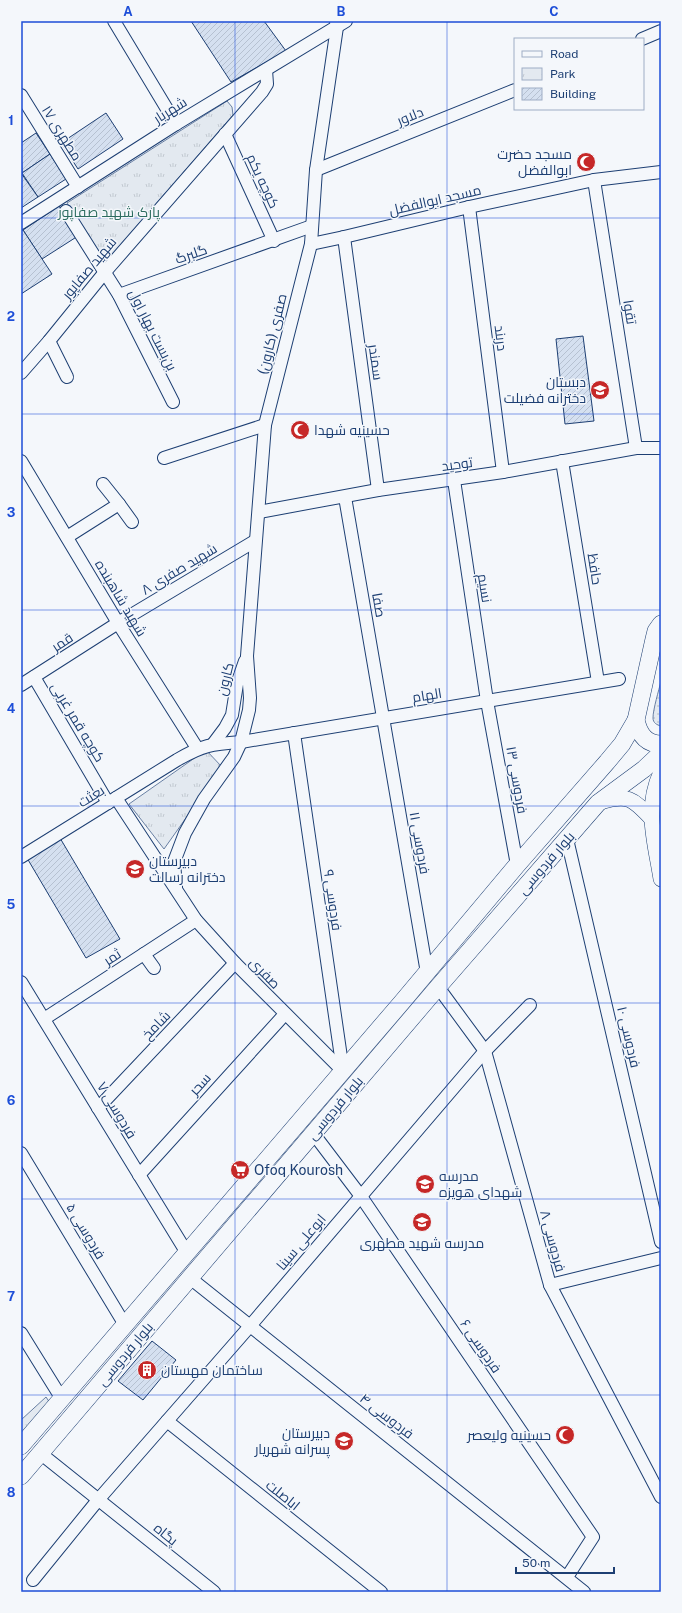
<svg xmlns="http://www.w3.org/2000/svg" width="682" height="1613" font-family="'Public Sans',Cairo,sans-serif">
	<defs>
		<pattern id="grass-dots" width="8" height="8" patternUnits="userSpaceOnUse"><rect width="8" height="8" fill="#e3e9f0"/><path d="M2 2h.1M6 6h.1" fill="none" stroke="#c2c9d1" stroke-width="1.8" stroke-linecap="round"/></pattern>
		<pattern id="park-tufts" width="24" height="20" patternUnits="userSpaceOnUse"><rect width="24" height="20" fill="#e3e9f0"/><path d="M3 7l-1-3M5 7V3M7 7l1-3M15 17l-1-3M17 17v-4M19 17l1-3" fill="none" stroke="#c2c9d1"/></pattern>
		<pattern id="building-hatch" width="6" height="6" patternUnits="userSpaceOnUse"><rect width="6" height="6" fill="#d5e0f0"/><path d="M-1 1l2-2M0 6l6-6M5 7l2-2" fill="none" stroke="#b6c1d1"/></pattern>
	</defs>
	<rect width="100%" height="100%" fill="#f4f7fb"/>
	<path fill="url(#grass-dots)" stroke="#687fa3" d="M661,681V726C657,725 653,723 653,718C653,709 659,690 661,681Z"/>
	<g fill="url(#park-tufts)" stroke="#687fa3">
		<polygon points="227,101 232,107 233,115 104,264 67,203"/>
		<polygon points="206,750 222,767 164,849 129,804"/>
		<polygon points="46,1397 50,1403 21,1435 21,1420"/>
	</g>
	<g fill="url(#building-hatch)" stroke="#1d3f73">
		<polygon points="191,21 264,21 286,51 231,82"/>
		<polygon points="106,113 123,139 78,169 61,143"/>
		<polygon points="36,133 50,154 22,173 21,143"/>
		<polygon points="50,154 66,179 38,197 22,173"/>
		<polygon points="21,173 38,197 21,208"/>
		<polygon points="59,206 78,236 42,259 23,230"/>
		<polygon points="23,230 52,274 21,294 21,231"/>
		<polygon points="583,336 594,421 565,424 556,339"/>
		<polygon points="60,838 120,939 86,958 27,858"/>
		<polygon points="152,1341 176,1360 143,1400 118,1381"/>
	</g>
	<g fill="none" stroke-linecap="round" stroke-linejoin="round">
		<defs>
			<g id="minor">
				<polyline points="114,21 176,124"/>
				<polyline points="642,39 661,31"/>
				<polyline points="21,95 78,187"/>
				<polyline points="225,134 274,241"/>
				<polyline points="316,170 515,90"/>
				<polyline points="594,180 636,448"/>
				<polyline points="469,207 503,472"/>
				<polyline points="66,211 119,295 173,402"/>
				<polyline points="21,223 176,124 346,21"/>
				<polyline points="344,237 378,490"/>
				<polyline points="311,244 344,237 469,207 594,180 661,172"/>
				<polyline points="119,295 312,226"/>
				<polyline points="49,341 67,377"/>
				<polyline points="21,373 49,341 105,272 262,92 267,84 266,70"/>
				<polyline points="164,458 265,425"/>
				<polyline points="21,461 118,623 197,748"/>
				<polyline points="562,461 598,682"/>
				<polyline points="454,480 487,701 517,865"/>
				<polyline points="345,497 427,973"/>
				<polyline points="119,504 132,522"/>
				<polyline points="259,512 378,490 503,472 636,448 661,448"/>
				<polyline points="67,537 119,504 103,484"/>
				<polyline points="34,677 108,803"/>
				<polyline points="21,685 118,623 255,541"/>
				<polyline points="294,733 343,1071"/>
				<polyline points="213,744 225,728 232,715 237,684 245,661"/>
				<polyline points="116,798 196,920 235,963 343,1071"/>
				<polyline points="567,839 661,1242"/>
				<path d="M21,857L177,760C203,745 211,744 241,742L619,679"/>
				<polyline points="176,887 174,862 185,833 204,799 234,757 241,742 249,710 250,698 247,656 265,425 311,244 316,170 337,27 336,21"/>
				<polyline points="144,954 154,968"/>
				<polyline points="21,982 187,1253"/>
				<polyline points="438,987 485,1051 550,1285 661,1497"/>
				<polyline points="44,1019 196,920"/>
				<polyline points="98,1108 235,963"/>
				<polyline points="313,1133 360,1195 593,1537 567,1577"/>
				<polyline points="21,1153 125,1325"/>
				<polyline points="139,1175 285,1014"/>
				<polyline points="190,1278 584,1592"/>
				<polyline points="550,1285 661,1258"/>
				<polyline points="21,1333 62,1399"/>
				<polyline points="167,1421 381,1592"/>
				<polyline points="40,1453 214,1592"/>
				<polyline points="33,1580 98,1500 250,1326 485,1051 530,1005"/>
			</g>
			<g id="tertiary">
				<path d="M661,772C644,809 655,841 661,879"/>
				<path d="M600,802C628,794 632,798 651,818"/>
			</g>
			<g id="secondary">
				<path d="M661,624L656,631L654,639L636,720C639,734 646,744 661,744"/>
				<polyline points="21,1446 402,1002 517,865 607,762 622,744 636,720"/>
				<polyline points="21,1476 438,987 598,803 644,769 661,753"/>
			</g>
		</defs>
		<use href="#minor" stroke="#1d3f73" stroke-width="14"/>
		<use href="#tertiary" stroke="#1d3f73" stroke-width="16"/>
		<use href="#secondary" stroke="#1d3f73" stroke-width="18"/>
		<use href="#minor" stroke="#f4f7fb" stroke-width="12"/>
		<use href="#tertiary" stroke="#f4f7fb" stroke-width="15"/>
		<use href="#secondary" stroke="#f4f7fb" stroke-width="17"/>
	</g>
	<path fill="none" stroke="#1d4ed8" stroke-width="1" stroke-opacity="0.55" d="M235,21V1592M447,21V1592M21,218H661M21,414H661M21,610H661M21,806H661M21,1003H661M21,1199H661M21,1395H661"/>
	<defs>
		<symbol id="mosque-disc" viewBox="-11 -11 22 22"><circle r="9.5" fill="#c62828" stroke="#f4f7fb"/><path d="M3.5-4.9A6 6 0 1 0 3.5 4.9A5 5 0 1 1 3.5-4.9Z" fill="#fff"/></symbol>
		<symbol id="school-disc" viewBox="-11 -11 22 22"><circle r="9.5" fill="#c62828" stroke="#f4f7fb"/><path d="M0-5L7-2L0 1L-7-2ZM-4 1L0 2.5L4 1V4Q0 6-4 4Z" fill="#fff"/></symbol>
		<symbol id="supermarket-disc" viewBox="-11 -11 22 22"><circle r="9.5" fill="#c62828" stroke="#f4f7fb"/><path d="M-6-5.5h2.5l.6 2H6L4.5 2H-2.5L-4.4-4H-6ZM-1.5 3.2a1.3 1.3 0 1 0 .1 0ZM3 3.2a1.3 1.3 0 1 0 .1 0Z" fill="#fff"/></symbol>
		<symbol id="building-disc" viewBox="-11 -11 22 22"><circle r="9.5" fill="#c62828" stroke="#f4f7fb"/><path d="M-4-6H4V6H1V3H-1V6H-4ZM-2.5-4.3h1.7v1.8h-1.7ZM.8-4.3h1.7v1.8H.8ZM-2.5-1h1.7V.8h-1.7ZM.8-1h1.7V.8H.8Z" fill="#fff"/></symbol>
	</defs>
	<g fill-rule="evenodd">
		<use href="#mosque-disc" x="575" y="151" width="22" height="22"/>
		<use href="#school-disc" x="589" y="379" width="22" height="22"/>
		<use href="#mosque-disc" x="289" y="419" width="22" height="22"/>
		<use href="#school-disc" x="124" y="858" width="22" height="22"/>
		<use href="#supermarket-disc" x="229" y="1159" width="22" height="22"/>
		<use href="#school-disc" x="414" y="1173" width="22" height="22"/>
		<use href="#school-disc" x="411" y="1211" width="22" height="22"/>
		<use href="#building-disc" x="136" y="1359" width="22" height="22"/>
		<use href="#mosque-disc" x="554" y="1424" width="22" height="22"/>
		<use href="#school-disc" x="333" y="1430" width="22" height="22"/>
	</g>
	<g text-anchor="middle" dominant-baseline="central" stroke-width="3" stroke-linejoin="round" paint-order="stroke">
		<g font-size="14" fill="#1d3f73" stroke="#f4f7fb">
			<text transform="translate(170 110) rotate(-32)">شهریار</text>
			<text transform="translate(410 116) rotate(-22)">دلاور</text>
			<text transform="translate(62 133) rotate(58)">مطهری ۱۷</text>
			<text transform="translate(263 181) rotate(65)">کوچه یکم</text>
			<text transform="translate(435 200) rotate(-13)">مسجد ابوالفضل</text>
			<text transform="translate(191 254) rotate(-19)">گلبرگ</text>
			<text transform="translate(89 268) rotate(-50)">شهید صفاپور</text>
			<text transform="translate(630 312) rotate(81)">تقوا</text>
			<text transform="translate(153 330) rotate(63)">بن‌بست بهار اول</text>
			<text transform="translate(272 334) rotate(-76)">صفری (کارون)</text>
			<text transform="translate(501 338) rotate(83)">دربند</text>
			<text transform="translate(376 362) rotate(82)">سمندر</text>
			<text transform="translate(457 464) rotate(-8)">توحید</text>
			<text transform="translate(179 569) rotate(-31)">شهید صفری ۸</text>
			<text transform="translate(595 569) rotate(81)">حافظ</text>
			<text transform="translate(485 588) rotate(81)">نسیم</text>
			<text transform="translate(121 598) rotate(59)">شهید شاهبنده</text>
			<text transform="translate(379 605) rotate(80)">صفا</text>
			<text transform="translate(62 642) rotate(-33)">قمر</text>
			<text transform="translate(225 679) rotate(-76)">کارون</text>
			<text transform="translate(427 695) rotate(-9)">الهام</text>
			<text transform="translate(78 722) rotate(59)">کوچه قمر غربی</text>
			<text transform="translate(517 780) rotate(80)">فردوسی ۱۳</text>
			<text transform="translate(91 796) rotate(-32)">بعثت</text>
			<text transform="translate(420 843) rotate(80)">فردوسی ۱۱</text>
			<text transform="translate(546 863) rotate(-49)">بلوار فردوسی</text>
			<text transform="translate(333 900) rotate(82)">فردوسی ۹</text>
			<text transform="translate(112 957) rotate(-33)">ثمر</text>
			<text transform="translate(265 973) rotate(46)">صفری</text>
			<text transform="translate(156 1025) rotate(-46)">شامخ</text>
			<text transform="translate(629 1037) rotate(77)">فردوسی ۱۰</text>
			<text transform="translate(200 1084) rotate(-48)">سحر</text>
			<text transform="translate(335 1108) rotate(-50)">بلوار فردوسی</text>
			<text transform="translate(117 1110) rotate(59)">فردوسی ۷</text>
			<text transform="translate(86 1231) rotate(59)">فردوسی ۵</text>
			<text transform="translate(553 1241) rotate(75)">فردوسی ۸</text>
			<text transform="translate(301 1242) rotate(-50)">ابوعلی سینا</text>
			<text transform="translate(481 1346) rotate(56)">فردوسی ۶</text>
			<text transform="translate(125 1354) rotate(-50)">بلوار فردوسی</text>
			<text transform="translate(387 1416) rotate(38)">فردوسی ۴</text>
			<text transform="translate(283 1495) rotate(39)">اباصلت</text>
			<text transform="translate(166 1534) rotate(39)">پگاه</text>
		</g>
		<g font-size="14" fill="#1d3f73" stroke="#f4f7fb" text-anchor="start">
			<text x="572" y="154" text-anchor="end">مسجد حضرت<tspan x="572" dy="16">ابوالفضل</tspan></text>
			<text x="586" y="382" text-anchor="end">دبستان<tspan x="586" dy="16">دخترانه فضیلت</tspan></text>
			<text x="314" y="430">حسینیه شهدا</text>
			<text x="149" y="861">دبیرستان<tspan x="149" dy="16">دخترانه رسالت</tspan></text>
			<text x="254" y="1170">Ofoq Kourosh</text>
			<text x="439" y="1176">مدرسه<tspan x="439" dy="16">شهدای هویزه</tspan></text>
			<text x="422" y="1243" text-anchor="middle">مدرسه شهید مطهری</text>
			<text x="161" y="1370">ساختمان مهستان</text>
			<text x="330" y="1433" text-anchor="end">دبیرستان<tspan x="330" dy="16">پسرانه شهریار</tspan></text>
			<text x="551" y="1435" text-anchor="end">حسینیه ولیعصر</text>
		</g>
		<g font-size="14" fill="#2c6c60" stroke="#f4f7fb">
			<text x="109" y="212">پارک شهید صفاپور</text>
		</g>
	</g>
	<rect width="682" height="1613" fill="none" stroke="#f4f7fb" stroke-width="44"/>
	<rect x="514" y="38" width="130" height="72" fill="#f4f7fb" stroke="#9eadc5"/>
	<rect x="522" y="51" width="20" height="6" fill="#f4f7fb" stroke="#9eadc5"/>
	<text x="550" y="58" font-size="12" fill="#1d3f73">Road</text>
	<rect x="522" y="68" width="20" height="12" fill="url(#park-tufts)" stroke="#9eadc5"/>
	<text x="550" y="78" font-size="12" fill="#1d3f73">Park</text>
	<rect x="522" y="88" width="20" height="12" fill="url(#building-hatch)" stroke="#9eadc5"/>
	<text x="550" y="98" font-size="12" fill="#1d3f73">Building</text>
	<path d="M516 1567v6h98v-6" fill="none" stroke="#1d3f73" stroke-width="2"/>
	<text x="522" y="1567" font-size="12" fill="#1d3f73" stroke="#f4f7fb" stroke-width="3" paint-order="stroke">50 m</text>
	<rect x="22" y="22" width="638" height="1569" fill="none" stroke="#1d4ed8" stroke-width="1.5"/>
	<g font-size="13" text-anchor="middle" font-weight="bold" fill="#1d4ed8">
		<text x="128" y="16">A</text>
		<text x="341" y="16">B</text>
		<text x="554" y="16">C</text>
		<text x="11" y="125">1</text>
		<text x="11" y="321">2</text>
		<text x="11" y="517">3</text>
		<text x="11" y="713">4</text>
		<text x="11" y="909">5</text>
		<text x="11" y="1105">6</text>
		<text x="11" y="1301">7</text>
		<text x="11" y="1497">8</text>
	</g>
</svg>
